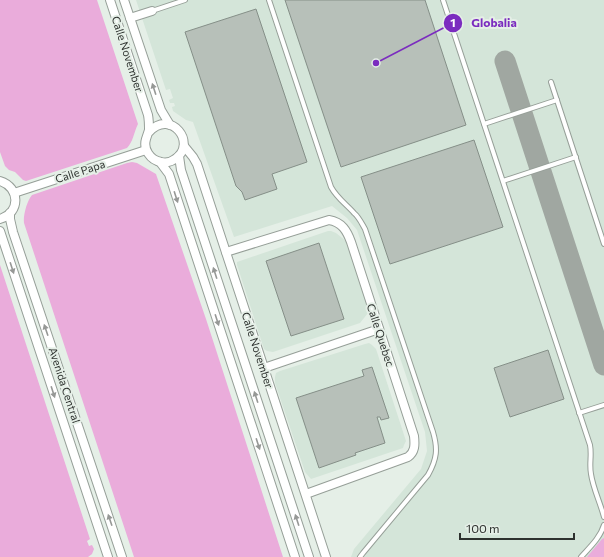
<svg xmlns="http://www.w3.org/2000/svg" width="604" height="557" font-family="Commissioner,sans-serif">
	<rect width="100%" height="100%" fill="#e5efe7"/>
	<g fill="#d4e5d9">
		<polygon points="136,0 604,0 604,557 351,557 354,549 421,469 427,451 425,432 357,230 347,218 332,206 234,237 193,122 186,120 173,111 172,107 175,106 174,103 170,103 169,100 173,98 170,89 166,90"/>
		<polygon points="328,231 331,231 336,233 346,241 369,308 368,313 360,323 273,352 267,351 264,349 237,265 237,262"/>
		<polygon points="369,343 372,345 376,349 406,441 404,445 403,448 400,449 311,479 305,472 275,383 275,377 276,373 280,371 365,344"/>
	</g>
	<g fill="#eaacdb">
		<path d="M0,0H97L138,124C134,132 133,142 127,148L26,181L23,180L15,172L9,170L5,166L0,152Z"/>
		<path d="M132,162L137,163L156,174L157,177L206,319L283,557H134L24,223C23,215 27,201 32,195L127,163Z"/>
		<polygon points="0,265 90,539 87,541 89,546 92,545 94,549 92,554 88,557 0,557"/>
		<polygon points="604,538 604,557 587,557 602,539"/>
	</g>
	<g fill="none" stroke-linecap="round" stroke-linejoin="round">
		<polyline stroke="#a0a7a1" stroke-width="21" points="505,61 604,365"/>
	</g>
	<g fill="#b7c0b9" stroke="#858f88">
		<polygon points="285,0 425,0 466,125 341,167"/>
		<polygon points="256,9 307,162 272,174 277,189 245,200 242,192 236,186 185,32"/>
		<polygon points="474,140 503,227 390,264 361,177"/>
		<polygon points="319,243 344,319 291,336 266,261"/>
		<polygon points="548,350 564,399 510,417 494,368"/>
		<polygon points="372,367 389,418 381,420 380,417 377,417 385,443 355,453 356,455 319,468 296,398 364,376 362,370"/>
	</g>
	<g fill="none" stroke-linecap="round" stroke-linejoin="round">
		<defs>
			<g id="service">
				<path d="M269,0L331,187C337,198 346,204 354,213C359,217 362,224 365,229L433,432C438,449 437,459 428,475L363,553L360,557"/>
				<path d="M443,0L590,445C592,455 589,464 591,474C593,488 600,502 604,517"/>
				<polyline points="152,11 185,0"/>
				<polyline points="551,82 604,244"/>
				<polyline points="484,124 557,100"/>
				<polyline points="503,181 576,157"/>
				<polyline points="579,413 604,405"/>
				<path d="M581,557C590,547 600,538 604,525"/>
			</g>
			<g id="minor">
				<path d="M110,0L148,115C149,120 149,125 149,130C148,133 147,136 146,139C143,149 150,160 161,162C165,163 171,162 175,159C198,144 171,108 149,132"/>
				<polyline points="124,0 161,110 170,125"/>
				<polyline points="130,18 152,11"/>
				<polyline points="184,146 193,157 197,164 326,557"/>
				<polyline points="179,156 181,170 309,557"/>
				<polyline points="160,162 169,174 295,557"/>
				<path d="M0,181C20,187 21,213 0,219"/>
				<polyline points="14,193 146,150"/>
				<polyline points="10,213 10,219 13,232 122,557"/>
				<polyline points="0,231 108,557"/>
				<path d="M226,252L329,220C342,222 347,231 351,242L414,436C415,445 415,452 408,457L306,494"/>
				<polyline points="264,368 379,329"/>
			</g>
		</defs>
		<use href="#service" stroke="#969f98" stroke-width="6"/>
		<use href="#minor" stroke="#969f98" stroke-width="10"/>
		<use href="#service" stroke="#fff" stroke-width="4"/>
		<use href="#minor" stroke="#fff" stroke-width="8"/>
	</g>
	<defs><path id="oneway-solid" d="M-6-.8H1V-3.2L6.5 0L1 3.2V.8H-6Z"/></defs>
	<g fill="#969896">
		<use href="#oneway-solid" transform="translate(154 89) rotate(-108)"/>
		<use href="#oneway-solid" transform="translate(176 197) rotate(72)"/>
		<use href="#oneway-solid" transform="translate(12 268) rotate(72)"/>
		<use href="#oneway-solid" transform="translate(215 273) rotate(-108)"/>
		<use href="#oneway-solid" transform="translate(217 320) rotate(72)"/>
		<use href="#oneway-solid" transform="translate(46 330) rotate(-109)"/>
		<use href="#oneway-solid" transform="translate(53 392) rotate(72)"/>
		<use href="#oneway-solid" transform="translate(256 397) rotate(-108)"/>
		<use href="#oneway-solid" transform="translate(258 444) rotate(72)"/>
		<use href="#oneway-solid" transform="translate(110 520) rotate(-109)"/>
		<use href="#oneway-solid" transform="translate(297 520) rotate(-108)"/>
	</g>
	<g text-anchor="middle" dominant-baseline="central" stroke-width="4" stroke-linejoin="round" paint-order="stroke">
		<g font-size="11" fill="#2d312e" stroke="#e5efe7">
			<text transform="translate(128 54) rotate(72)">Calle November</text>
			<text transform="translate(80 171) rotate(-18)">Calle Papa</text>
			<text transform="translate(381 335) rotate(72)">Calle Quebec</text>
			<text transform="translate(258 350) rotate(72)">Calle November</text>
			<text transform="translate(65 385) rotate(72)">Avenida Central</text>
		</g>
	</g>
	<path fill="none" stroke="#7b2cbf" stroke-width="1.5" d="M376 63L453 23"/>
	<g fill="#7b2cbf" stroke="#e5efe7" stroke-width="1.5">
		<circle cx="376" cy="63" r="4"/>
		<circle cx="453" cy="23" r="10"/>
	</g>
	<g font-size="12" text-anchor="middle" font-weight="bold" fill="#fff">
		<text x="453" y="27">1</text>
	</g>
	<g font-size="12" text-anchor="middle" font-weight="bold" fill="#7b2cbf" stroke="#e5efe7" stroke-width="4" stroke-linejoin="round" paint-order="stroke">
		<text x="494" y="27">Globalia</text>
	</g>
	<path d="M460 533v6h114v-6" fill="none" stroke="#2d312e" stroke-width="2"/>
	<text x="466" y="533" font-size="12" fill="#2d312e" stroke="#e5efe7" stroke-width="3" paint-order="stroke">100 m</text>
</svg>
